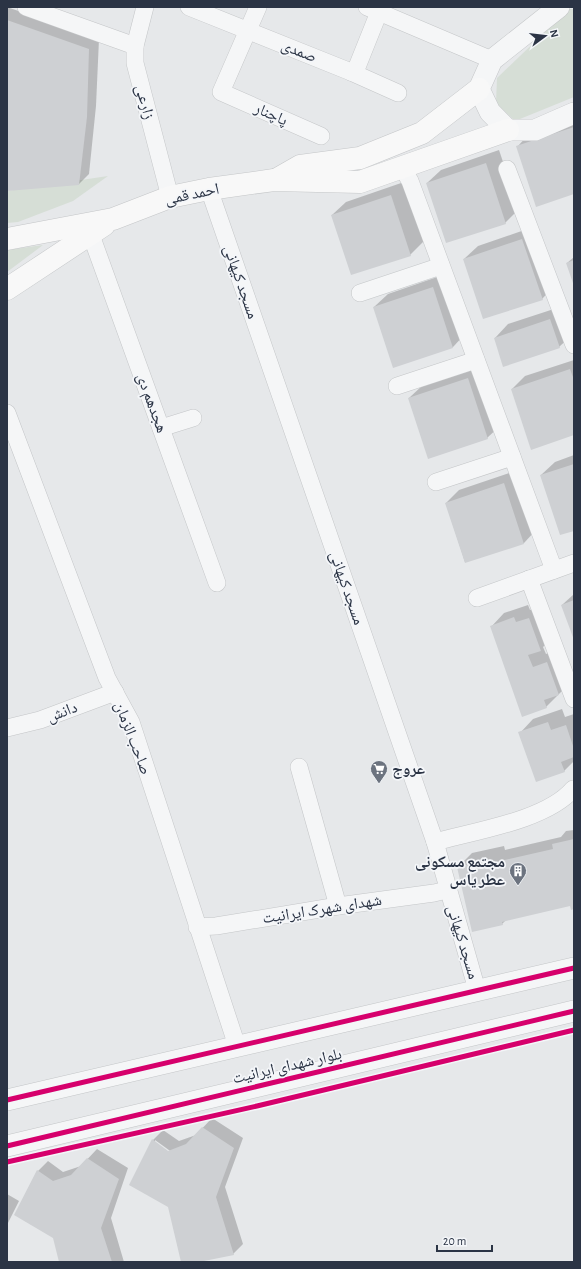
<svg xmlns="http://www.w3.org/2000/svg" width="581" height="1269" font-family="'Alegreya Sans','Noto Naskh Arabic',sans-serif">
	<rect width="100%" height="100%" fill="#e6e8ea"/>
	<g fill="#d6ded6">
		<polygon points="569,9 574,9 574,97 515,121 496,103 497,78"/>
		<polygon points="108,176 73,201 18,222 7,223 7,191"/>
		<polygon points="43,245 7,272 7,250"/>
	</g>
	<g fill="#0003" fill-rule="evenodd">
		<polygon points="7,7 99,39 96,106 89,174 79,184 7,190"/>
		<polygon points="574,119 574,193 517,147 530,133"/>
		<polygon points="499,150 519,209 505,223 427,183 441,170"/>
		<polygon points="404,182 424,241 410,255 332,215 346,202"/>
		<polygon points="536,226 555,285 542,299 464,259 478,246"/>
		<polygon points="574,257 574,283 567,263"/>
		<polygon points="446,274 466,333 453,347 394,366 374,307 388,294"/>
		<polygon points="563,306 573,334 559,347 495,338 508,324"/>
		<polygon points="574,360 574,434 512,389 525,376"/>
		<polygon points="481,365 501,425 487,438 409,398 423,385"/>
		<polygon points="574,455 574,530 541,475 555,462"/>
		<polygon points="518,470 537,529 524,543 465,562 446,503 459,490"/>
		<polygon points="574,594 574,637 562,605"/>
		<polygon points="528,605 530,610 543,605 554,636 543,647 546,654 560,649 572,681 546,707 491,627 504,613"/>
		<polygon points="562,709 565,717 574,714 574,761 564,771 520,733 533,719"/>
		<polygon points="574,830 574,908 571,905 507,919 502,924 458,867 472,853 504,846 505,850 561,837 566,831"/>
		<path d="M212,1118L243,1138L225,1187L243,1244L233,1254L194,1262H182L153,1140L163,1130L179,1141L196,1135ZM155,1140L173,1153L172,1154L155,1143Z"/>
		<polygon points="97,1149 128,1168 111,1218 124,1262 60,1262 38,1171 48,1161 63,1172 81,1166"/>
		<polygon points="7,1194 19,1201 7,1225"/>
	</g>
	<g fill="#ced0d3">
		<polygon points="7,20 89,49 87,117 79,185 7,191"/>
		<polygon points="574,127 574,194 536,207 516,146"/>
		<polygon points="486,163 506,224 446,243 426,183"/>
		<polygon points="391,195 411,256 351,275 331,215"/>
		<polygon points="522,239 543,300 483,319 463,259"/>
		<polygon points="574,260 574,286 566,263"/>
		<polygon points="433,287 453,348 393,368 373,307"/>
		<polygon points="550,319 560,348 503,367 494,338"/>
		<polygon points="570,369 574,380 574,435 531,450 511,389"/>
		<polygon points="468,378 488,439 428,459 408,398"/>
		<polygon points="574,464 574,531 560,535 540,475"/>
		<polygon points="504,483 524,544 465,563 445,503"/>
		<polygon points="574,600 574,640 561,605"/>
		<polygon points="514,617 516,622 529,618 541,651 528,655 533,667 547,662 559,695 544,700 547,708 522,717 490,626"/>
		<polygon points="548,722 551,730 566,725 574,749 574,757 561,762 565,772 536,782 518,732"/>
		<polygon points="574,839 574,909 571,910 570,906 502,922 503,925 472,932 457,867 491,859 492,863 553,849 552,844"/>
		<polygon points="202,1127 234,1148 216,1197 234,1255 199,1262 181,1262 168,1207 129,1185 152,1139 168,1151 186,1144"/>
		<polygon points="87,1158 119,1179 101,1228 112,1262 59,1262 53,1238 14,1215 37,1170 53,1181 71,1175"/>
	</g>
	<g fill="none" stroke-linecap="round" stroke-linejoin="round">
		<defs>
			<g id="minor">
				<polyline points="26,7 135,46"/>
				<polyline points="145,7 135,46 135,63 170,197"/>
				<polyline points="189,7 351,72 355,72 381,7"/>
				<polyline points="258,7 221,92 321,136"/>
				<polyline points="367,7 492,60"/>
				<polyline points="351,72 398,93"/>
				<polyline points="402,167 410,181 554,570"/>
				<polyline points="507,169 574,345"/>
				<polyline points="209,189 435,842 477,990"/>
				<polyline points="87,224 217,583"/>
				<polyline points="360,293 441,266"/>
				<polyline points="397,386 476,360"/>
				<polyline points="7,413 107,678 131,722 237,1046"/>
				<polyline points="161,428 193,418"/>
				<polyline points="436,482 512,457"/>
				<polyline points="529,579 574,699"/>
				<polyline points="477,598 574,563"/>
				<polyline points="7,728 40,720 115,692"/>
				<polyline points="299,767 338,906"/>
				<path d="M435,842C475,831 547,820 573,789"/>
				<polyline points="197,927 216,926 338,906 434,893 447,890"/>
			</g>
			<g id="tertiary">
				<polyline points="559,7 492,60 479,89 490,112 508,130 535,130 574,113"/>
				<polyline points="7,1100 574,968"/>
				<polyline points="7,1146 574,1011"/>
			</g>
			<g id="secondary">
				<polyline points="279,178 300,166 360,158 422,133 479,89"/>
				<polyline points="7,239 113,219 170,197 209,189 274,180 360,182 508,130"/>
				<polyline points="7,289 104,225"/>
			</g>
		</defs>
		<use href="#minor" stroke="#c4c6c8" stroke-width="18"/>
		<use href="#tertiary" stroke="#c4c6c8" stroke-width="22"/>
		<use href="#secondary" stroke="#c4c6c8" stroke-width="23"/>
		<use href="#minor" stroke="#f5f6f7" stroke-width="17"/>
		<use href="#tertiary" stroke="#f5f6f7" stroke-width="21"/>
		<use href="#secondary" stroke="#f8f8f8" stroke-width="22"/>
		<defs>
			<g id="cycleway">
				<polyline points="7,1100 574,968"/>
				<polyline points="7,1146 574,1011"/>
				<polyline points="7,1162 257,1106 574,1030"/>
			</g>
		</defs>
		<use href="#cycleway" stroke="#f4f6f9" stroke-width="8"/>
		<use href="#cycleway" stroke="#d6006c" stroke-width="5"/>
	</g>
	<defs>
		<symbol id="supermarket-pin" viewBox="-11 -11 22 30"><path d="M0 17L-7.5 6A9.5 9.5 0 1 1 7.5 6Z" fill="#6c737f" stroke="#f4f6f9"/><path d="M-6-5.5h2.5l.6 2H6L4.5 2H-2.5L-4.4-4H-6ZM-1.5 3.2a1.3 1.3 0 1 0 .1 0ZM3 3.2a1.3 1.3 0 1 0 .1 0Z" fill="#fff"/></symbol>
		<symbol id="building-pin" viewBox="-11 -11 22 30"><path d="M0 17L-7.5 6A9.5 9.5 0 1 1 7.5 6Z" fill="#6c737f" stroke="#f4f6f9"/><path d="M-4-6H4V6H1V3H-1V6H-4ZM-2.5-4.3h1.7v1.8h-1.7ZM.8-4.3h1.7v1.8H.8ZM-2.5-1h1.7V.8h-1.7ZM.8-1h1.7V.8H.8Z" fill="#fff"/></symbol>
	</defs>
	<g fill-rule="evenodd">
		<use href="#supermarket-pin" x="369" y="759" width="20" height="27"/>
		<use href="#building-pin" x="508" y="861" width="20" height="27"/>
	</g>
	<g text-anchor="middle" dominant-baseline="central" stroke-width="3.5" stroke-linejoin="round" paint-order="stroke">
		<g font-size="16" fill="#2b3445" stroke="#f4f6f9">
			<text transform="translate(299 51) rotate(22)">صمدی</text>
			<text transform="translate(145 102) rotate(75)">زارعی</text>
			<text transform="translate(271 114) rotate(24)">پاچنار</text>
			<text transform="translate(192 194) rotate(-12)">احمد قمی</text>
			<text transform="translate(241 282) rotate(71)">مسجد کیهانی</text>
			<text transform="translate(152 403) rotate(70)">هجدهم دی</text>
			<text transform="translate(347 588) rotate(71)">مسجد کیهانی</text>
			<text transform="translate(62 712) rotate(-21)">دانش</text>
			<text transform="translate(133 738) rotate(69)">صاحب الزمان</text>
			<text transform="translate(322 909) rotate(-9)">شهدای شهرک ایرانیت</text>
			<text transform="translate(463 942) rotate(73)">مسجد کیهانی</text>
			<text transform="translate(287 1066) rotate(-13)">بلوار شهدای ایرانیت</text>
		</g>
		<g font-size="16" font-weight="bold" fill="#2b3445" stroke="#f4f6f9" text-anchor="start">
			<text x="392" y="769">عروج</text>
			<text x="505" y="862" text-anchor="end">مجتمع مسکونی<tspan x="505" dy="18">عطر یاس</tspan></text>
		</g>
	</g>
	<rect width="581" height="1269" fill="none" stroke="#2b3445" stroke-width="16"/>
	<g transform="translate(545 36) rotate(75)" stroke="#f4f6f9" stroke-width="3" paint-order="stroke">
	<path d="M0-3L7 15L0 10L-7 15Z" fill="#2b3445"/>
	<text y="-6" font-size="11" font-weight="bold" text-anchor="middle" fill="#2b3445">N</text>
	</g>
	<path d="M437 1245v6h55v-6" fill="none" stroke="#2b3445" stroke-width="2"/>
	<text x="443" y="1245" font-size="12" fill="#2b3445" stroke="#f4f6f9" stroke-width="3" paint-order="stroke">20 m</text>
</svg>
